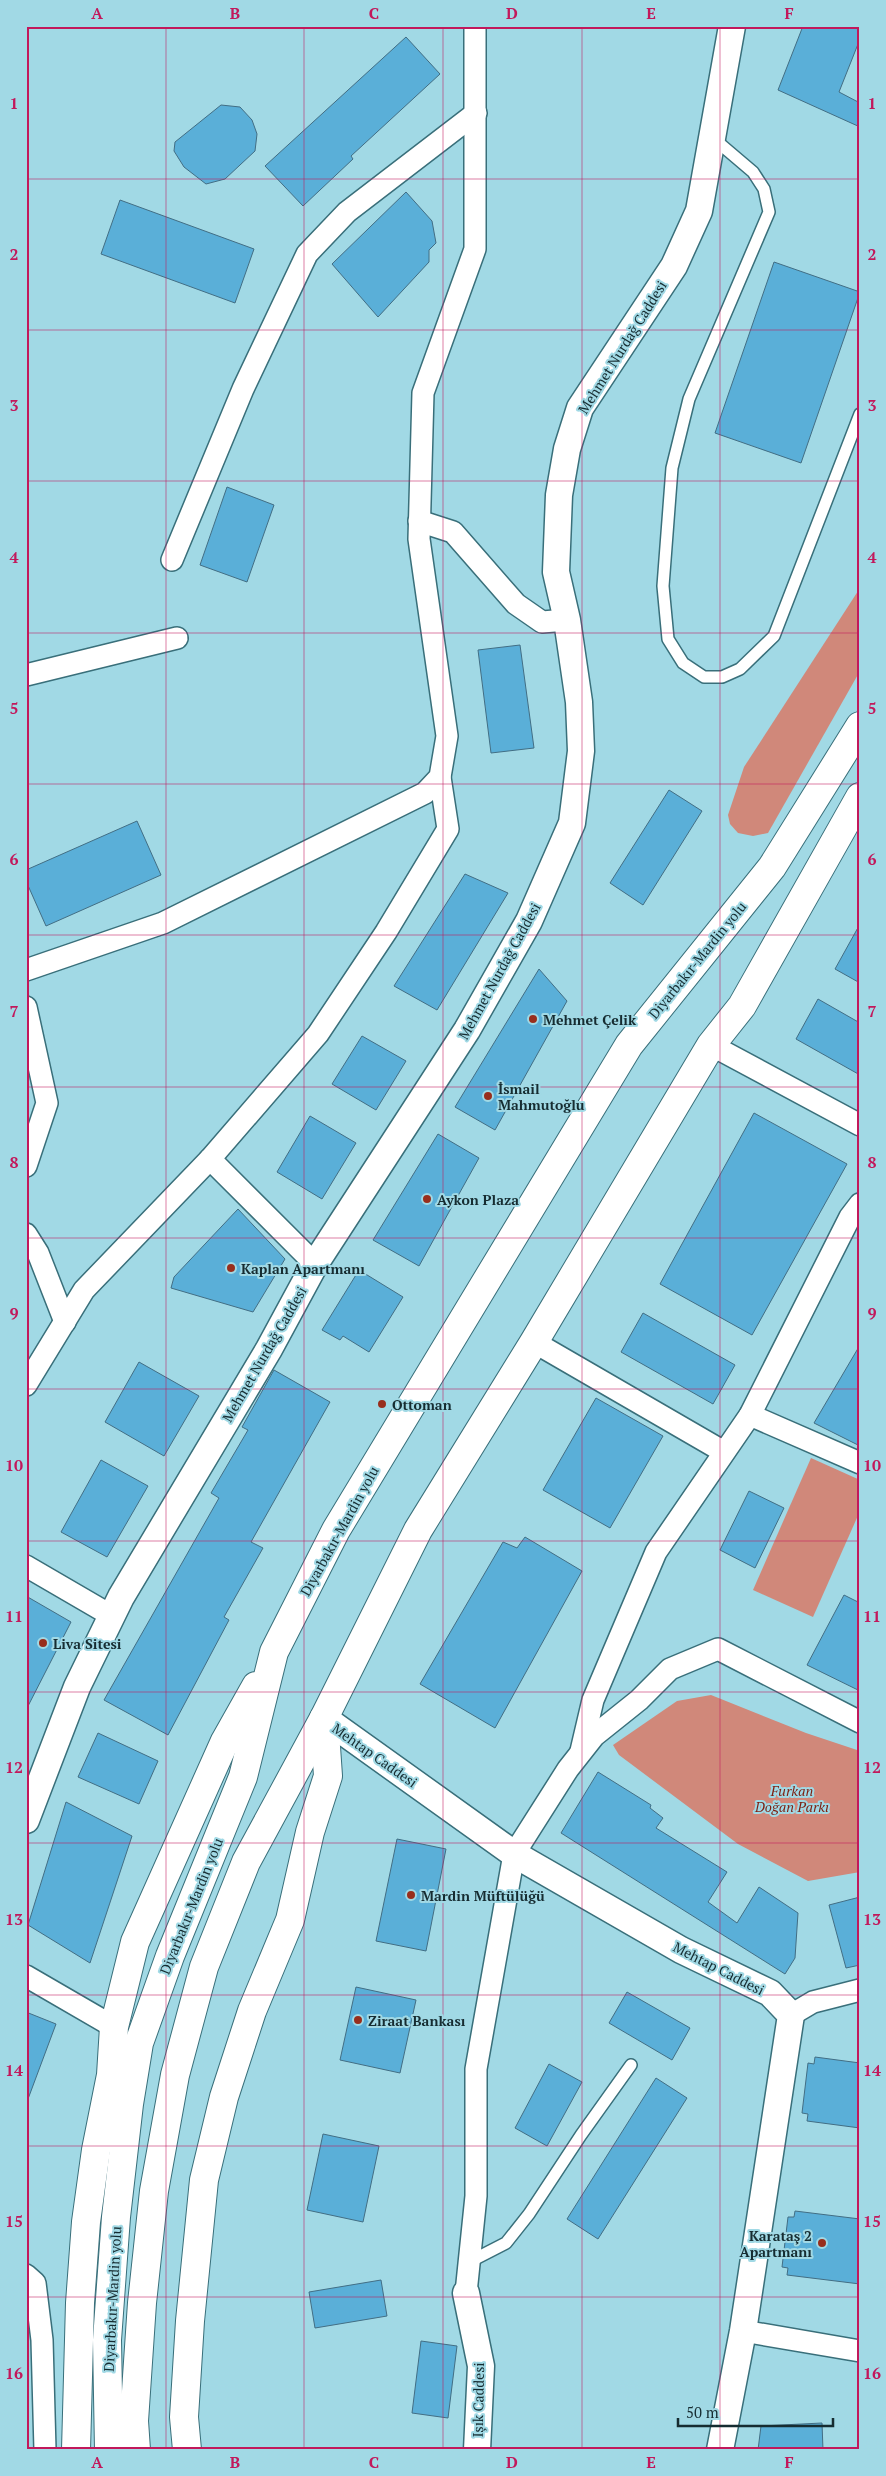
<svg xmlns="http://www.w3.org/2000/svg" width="886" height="2476" font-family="'PT Serif',serif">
	<rect width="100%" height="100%" fill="#a1d9e5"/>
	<g fill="#d0887a">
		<polygon points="860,588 860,671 768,833 753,836 738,833 730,824 728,815 744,767"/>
		<polygon points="811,1458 860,1480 860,1511 813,1617 753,1590"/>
		<polygon points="711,1695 806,1733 860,1751 860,1872 808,1881 738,1844 619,1755 613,1745 677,1701"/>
	</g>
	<g fill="#5aafd8" stroke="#426e84">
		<polygon points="803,26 860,26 860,39 839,92 860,103 860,127 778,90"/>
		<polygon points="406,37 440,74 351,156 353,159 303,206 265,166"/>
		<polygon points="221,105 240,107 252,120 257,134 255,151 225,179 206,184 184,167 174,151 175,142"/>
		<polygon points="406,192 432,221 436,243 429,250 429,262 378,317 332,264"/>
		<polygon points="120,200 254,249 235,303 101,254"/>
		<polygon points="774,262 860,292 801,463 715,433"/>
		<polygon points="227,487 274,505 247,582 200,565"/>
		<polygon points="520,645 534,748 491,753 478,650"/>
		<polygon points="669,790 702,811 643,905 610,883"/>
		<polygon points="137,821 161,875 46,926 26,881 26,870"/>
		<polygon points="465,874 508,893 437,1010 394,986"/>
		<polygon points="860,924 860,983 835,969"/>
		<polygon points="539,969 567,1001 495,1130 455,1107"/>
		<polygon points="818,999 860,1023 860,1075 796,1039"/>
		<polygon points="362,1036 406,1061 376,1110 332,1084"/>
		<polygon points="754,1113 847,1164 752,1335 660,1284"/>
		<polygon points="310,1116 356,1143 322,1199 277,1172"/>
		<polygon points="438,1134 479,1158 419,1266 373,1240"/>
		<polygon points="238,1209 285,1259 253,1312 171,1288 174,1277"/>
		<polygon points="359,1270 403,1297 369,1352 343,1336 340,1340 322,1330"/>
		<polygon points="643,1313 735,1365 713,1404 621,1352"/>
		<polygon points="860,1345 860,1446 814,1423"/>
		<polygon points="139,1362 199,1396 164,1456 105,1422"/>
		<polygon points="274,1370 330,1402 251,1542 263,1548 224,1617 229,1620 168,1735 104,1700 219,1498 211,1493 248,1430 242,1427"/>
		<polygon points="596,1398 663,1436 610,1528 543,1490"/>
		<polygon points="101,1460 148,1486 107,1557 61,1532"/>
		<polygon points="749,1491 784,1508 755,1568 720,1550"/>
		<polygon points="525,1537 582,1571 495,1728 420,1684 503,1542 517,1548"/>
		<polygon points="844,1595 860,1603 860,1691 807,1665"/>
		<polygon points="26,1596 71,1622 26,1710"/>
		<polygon points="98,1733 158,1761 139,1804 78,1777"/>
		<polygon points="598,1772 651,1805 650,1808 663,1818 656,1828 727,1872 708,1902 737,1923 759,1887 798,1913 795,1958 785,1974 561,1833"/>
		<polygon points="66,1802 132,1836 90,1963 28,1925"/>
		<polygon points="397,1839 446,1849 426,1951 376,1941"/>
		<polygon points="860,1897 860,1965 846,1968 829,1905"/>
		<polygon points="356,1987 416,2000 400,2073 340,2060"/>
		<polygon points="627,1992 690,2028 672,2060 609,2023"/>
		<polygon points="26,2012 56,2024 28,2099 26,2099"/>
		<polygon points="815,2057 860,2063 860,2128 807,2121 808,2114 802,2113 808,2063 814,2064"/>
		<polygon points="549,2064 582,2082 547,2146 515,2128"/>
		<polygon points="656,2078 687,2098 598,2239 567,2219"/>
		<polygon points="323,2134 379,2146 363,2222 307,2210"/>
		<polygon points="795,2211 860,2219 860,2284 787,2275 788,2268 782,2267 788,2217 794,2217"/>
		<polygon points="381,2280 387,2316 315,2328 309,2292"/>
		<polygon points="421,2341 457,2346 448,2418 412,2413"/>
		<polygon points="822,2423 823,2450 758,2450 761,2426"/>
	</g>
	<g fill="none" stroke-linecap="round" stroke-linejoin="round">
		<defs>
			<g id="service">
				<polyline points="713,138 753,172 764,189 769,212 689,399 672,468 663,586 668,639 683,663 704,677 722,677 740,669 774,636 860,414"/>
				<polyline points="469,2262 506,2243 529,2214 581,2135 631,2065"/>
			</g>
			<g id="minor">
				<polyline points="419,521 453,532 516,604 542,622 567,620"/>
				<polyline points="172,560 243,389 307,254 347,212 476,113"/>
				<polyline points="26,675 177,638"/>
				<polyline points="26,970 163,923 425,793 440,777 447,736 419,539 423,393 475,249 475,26"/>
				<polyline points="26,1007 47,1103 26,1166"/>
				<polyline points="711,1045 860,1125"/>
				<polyline points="210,1159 315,1264"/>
				<polyline points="26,1234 38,1253 65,1322"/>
				<polyline points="534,1342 724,1452"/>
				<polyline points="26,1385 84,1290 210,1159 318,1034 386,932 448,829 440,777"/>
				<polyline points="750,1415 860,1463"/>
				<polyline points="26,1566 112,1616"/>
				<polyline points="581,1751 593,1700 656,1552 750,1415 850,1217 860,1204"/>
				<polyline points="26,1976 114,2027"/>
				<polyline points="791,2015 813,2002 860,1990"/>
				<polyline points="26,2275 35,2283 42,2340 45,2450"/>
				<polyline points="466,2293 476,2196 476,2069 514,1854 568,1769 594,1736 639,1700 670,1669 718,1649 860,1722"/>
				<polyline points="743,2331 860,2351"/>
			</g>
			<g id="tertiary">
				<polyline points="324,1718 514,1854 681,1950 770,1993 791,2015 743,2331 720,2450"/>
				<polyline points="26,1820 77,1687 121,1597 269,1349 315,1264 467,1030 529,921 572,823 581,751 579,702 567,620 556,572 559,495 567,449 580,408 674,266 699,211 732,26"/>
				<polyline points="466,2293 481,2366 477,2450"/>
			</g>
			<g id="trunk">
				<polyline points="76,2450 80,2303 86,2222 96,2150 111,2075 114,2027 135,1942 225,1741 256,1686"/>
				<polyline points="109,2450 107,2340 116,2217 129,2104 139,2043 170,1956 243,1777 274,1652 336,1530 629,1045 772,867 860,726"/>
				<polyline points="136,2450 134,2421 142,2303 154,2191 175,2075 204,1967 246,1862 324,1718 418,1530 534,1342 711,1045 742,1006 860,797"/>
				<polyline points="187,2450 184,2417 190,2321 204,2180 224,2097 252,2011 290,1920 310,1832 328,1776 324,1718"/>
			</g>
		</defs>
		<use href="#service" stroke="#396f7a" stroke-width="14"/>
		<use href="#minor" stroke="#396f7a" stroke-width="24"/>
		<use href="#tertiary" stroke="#396f7a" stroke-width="29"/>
		<use href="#trunk" stroke="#396f7a" stroke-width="30"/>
		<use href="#service" stroke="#fff" stroke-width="11"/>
		<use href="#minor" stroke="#fff" stroke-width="21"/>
		<use href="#tertiary" stroke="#fff" stroke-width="26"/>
		<use href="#trunk" stroke="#fff" stroke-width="28"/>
	</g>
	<path fill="none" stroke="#c2185b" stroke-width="1" stroke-opacity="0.55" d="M166,26V2450M304,26V2450M443,26V2450M582,26V2450M720,26V2450M26,179H860M26,330H860M26,481H860M26,633H860M26,784H860M26,935H860M26,1087H860M26,1238H860M26,1389H860M26,1541H860M26,1692H860M26,1843H860M26,1995H860M26,2146H860M26,2297H860"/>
	<g fill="#982e1d" stroke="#a1d9e5" stroke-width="2">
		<circle cx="533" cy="1019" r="5"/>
		<circle cx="488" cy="1096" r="5"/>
		<circle cx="427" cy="1199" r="5"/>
		<circle cx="231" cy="1268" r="5"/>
		<circle cx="382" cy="1404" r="5"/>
		<circle cx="43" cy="1643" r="5"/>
		<circle cx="411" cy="1895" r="5"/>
		<circle cx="358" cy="2020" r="5"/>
		<circle cx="822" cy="2243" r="5"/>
	</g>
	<g text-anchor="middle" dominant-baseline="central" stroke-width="4" stroke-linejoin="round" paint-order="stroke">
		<g font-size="14" fill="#162c31" stroke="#a1d9e5">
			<text transform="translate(622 347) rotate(-58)">Mehmet Nurdağ Caddesi</text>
			<text transform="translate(697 960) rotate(-51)">Diyarbakır-Mardin yolu</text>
			<text transform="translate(499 971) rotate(-61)">Mehmet Nurdağ Caddesi</text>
			<text transform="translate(264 1354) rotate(-60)">Mehmet Nurdağ Caddesi</text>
			<text transform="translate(339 1531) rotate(-61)">Diyarbakır-Mardin yolu</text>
			<text transform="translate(375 1755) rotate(35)">Mehtap Caddesi</text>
			<text transform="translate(191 1906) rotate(-68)">Diyarbakır-Mardin yolu</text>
			<text transform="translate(719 1968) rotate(27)">Mehtap Caddesi</text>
			<text transform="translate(112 2299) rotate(-87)">Diyarbakır-Mardin yolu</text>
			<text transform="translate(478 2400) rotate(-89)">Işık Caddesi</text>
		</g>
		<g font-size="14" font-weight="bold" fill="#162c31" stroke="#a1d9e5" text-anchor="start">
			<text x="543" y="1019">Mehmet Çelik</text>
			<text x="498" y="1088">İsmail<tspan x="498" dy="16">Mahmutoğlu</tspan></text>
			<text x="437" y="1199">Aykon Plaza</text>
			<text x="241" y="1268">Kaplan Apartmanı</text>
			<text x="392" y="1404">Ottoman</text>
			<text x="53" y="1643">Liva Sitesi</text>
			<text x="421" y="1895">Mardin Müftülüğü</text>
			<text x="368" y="2020">Ziraat Bankası</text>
			<text x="812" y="2235" text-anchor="end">Karataş 2<tspan x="812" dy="16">Apartmanı</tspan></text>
		</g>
		<g font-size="14" font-style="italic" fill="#7d1e0f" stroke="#a1d9e5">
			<text x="792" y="1790">Furkan<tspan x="792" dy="16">Doğan Parkı</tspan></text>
		</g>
	</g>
	<rect width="886" height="2476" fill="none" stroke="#a1d9e5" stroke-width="55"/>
	<path d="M678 2418v8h155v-8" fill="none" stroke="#162c31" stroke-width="2.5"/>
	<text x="686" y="2418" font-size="15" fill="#162c31" stroke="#a1d9e5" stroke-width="4" paint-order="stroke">50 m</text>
	<rect x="28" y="28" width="830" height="2420" fill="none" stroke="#c2185b" stroke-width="2"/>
	<g font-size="16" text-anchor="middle" font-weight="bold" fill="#c2185b">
		<text x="97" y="19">A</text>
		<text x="235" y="19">B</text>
		<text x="374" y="19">C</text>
		<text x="512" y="19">D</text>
		<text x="651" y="19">E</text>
		<text x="789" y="19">F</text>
		<text x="14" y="109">1</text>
		<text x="872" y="109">1</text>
		<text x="14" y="260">2</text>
		<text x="872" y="260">2</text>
		<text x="14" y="411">3</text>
		<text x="872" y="411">3</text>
		<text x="14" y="563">4</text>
		<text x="872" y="563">4</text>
		<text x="14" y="714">5</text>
		<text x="872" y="714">5</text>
		<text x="14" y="865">6</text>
		<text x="872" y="865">6</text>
		<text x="14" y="1017">7</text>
		<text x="872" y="1017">7</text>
		<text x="14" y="1168">8</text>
		<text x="872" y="1168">8</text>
		<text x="14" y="1319">9</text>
		<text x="872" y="1319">9</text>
		<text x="14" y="1471">10</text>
		<text x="872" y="1471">10</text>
		<text x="14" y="1622">11</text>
		<text x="872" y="1622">11</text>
		<text x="14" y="1773">12</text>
		<text x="872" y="1773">12</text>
		<text x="14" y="1925">13</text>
		<text x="872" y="1925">13</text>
		<text x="14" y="2076">14</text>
		<text x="872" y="2076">14</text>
		<text x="14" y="2227">15</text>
		<text x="872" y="2227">15</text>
		<text x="14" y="2379">16</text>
		<text x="872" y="2379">16</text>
		<text x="97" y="2468">A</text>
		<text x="235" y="2468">B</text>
		<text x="374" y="2468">C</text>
		<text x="512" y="2468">D</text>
		<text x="651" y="2468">E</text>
		<text x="789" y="2468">F</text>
	</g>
</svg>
